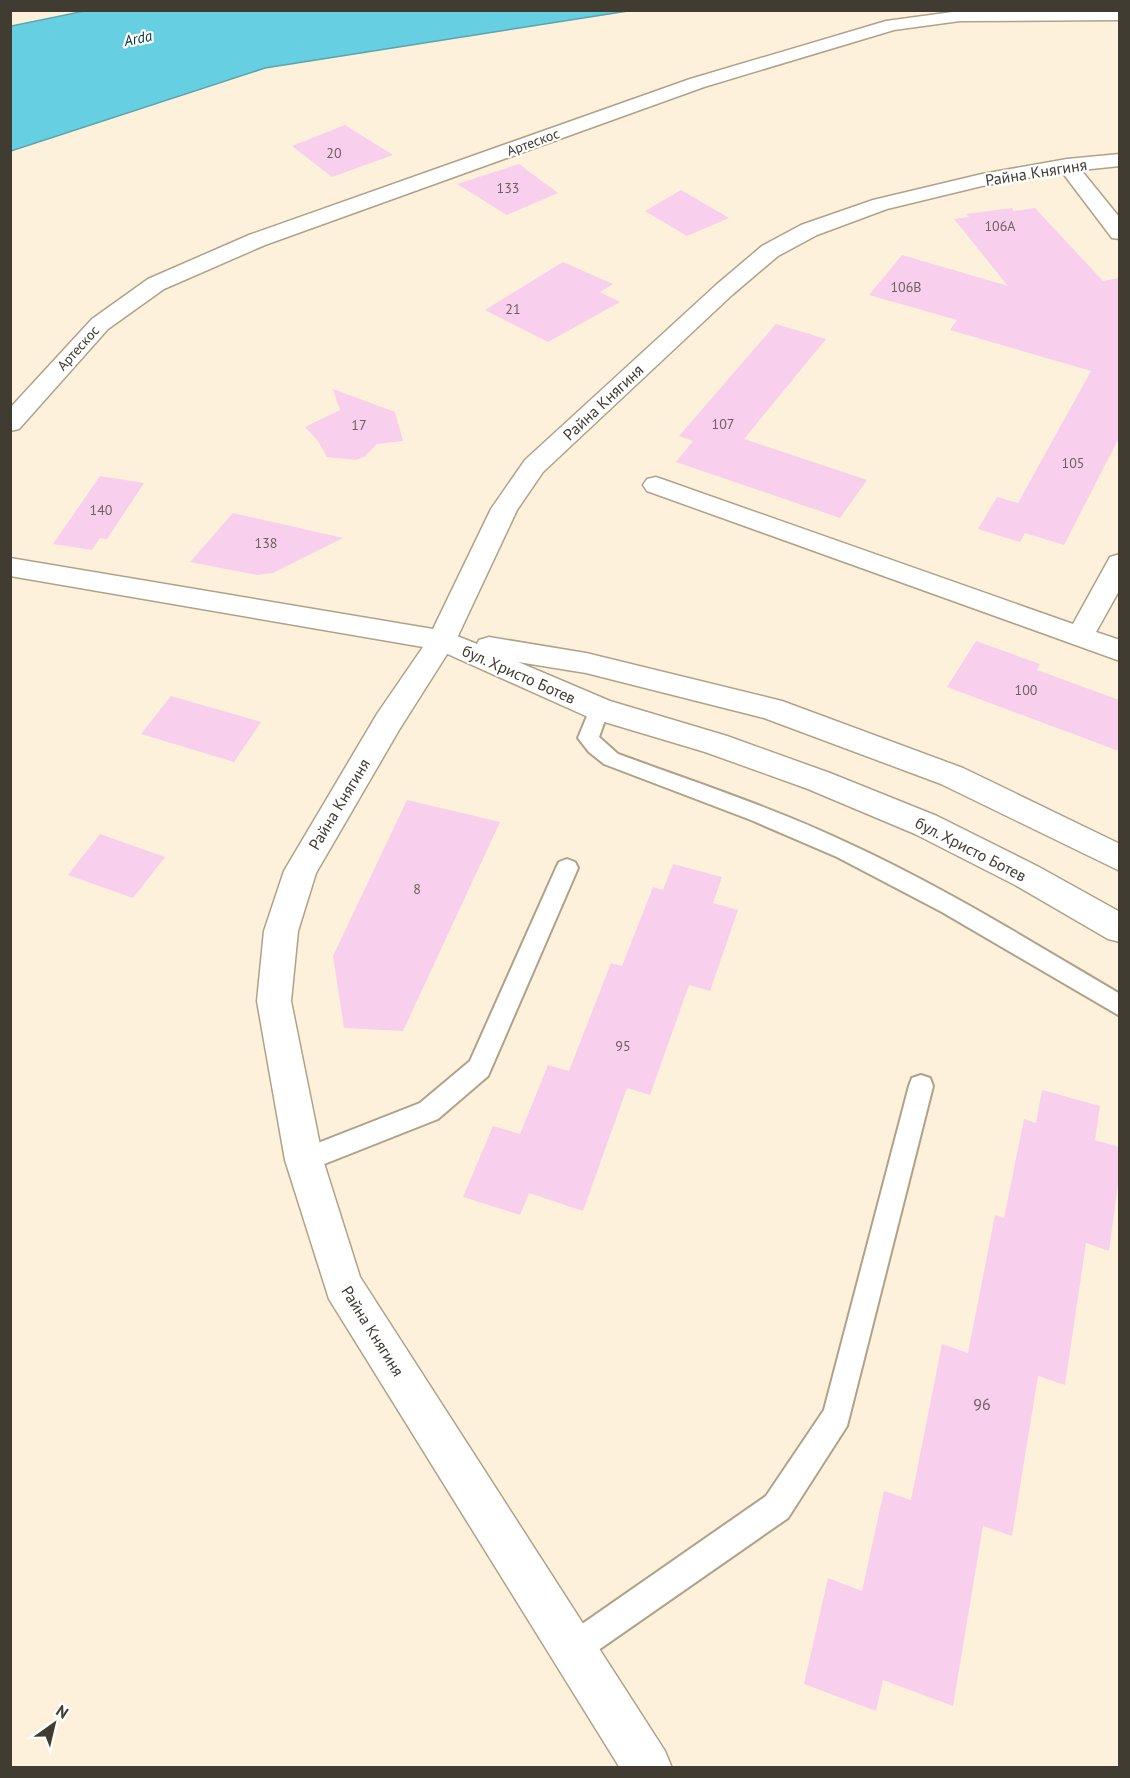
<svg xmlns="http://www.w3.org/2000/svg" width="1130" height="1778" font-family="'PT Sans',sans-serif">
	<rect width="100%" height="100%" fill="#fdf1dc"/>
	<polygon fill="#66cfe2" stroke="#5ba3ad" stroke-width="1.5" points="85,11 85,10 628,11 265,68 11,151 11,26"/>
	<g fill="#f8cfed">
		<polygon points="345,125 393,155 332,177 292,146"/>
		<polygon points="519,164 558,193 507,215 457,184"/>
		<polygon points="681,190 729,218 687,236 645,211"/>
		<polygon points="1012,208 1014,211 1035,208 1103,281 1119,278 1119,438 1064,545 1025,533 1020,542 978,529 997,497 1018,503 1091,371 950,330 957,320 869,295 902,255 1008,286 954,219 969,217 966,214"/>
		<polygon points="563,262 613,284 600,292 620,302 548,342 485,310"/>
		<polygon points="776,324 826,339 744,439 867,480 840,518 676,462 693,441 679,436"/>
		<polygon points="333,389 395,412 403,441 377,444 364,457 356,460 327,457 318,441 305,427 340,410"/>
		<polygon points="100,476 144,483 107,539 100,538 92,550 53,544"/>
		<polygon points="233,513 343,538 273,573 257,575 190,562"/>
		<polygon points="976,641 1040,664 1037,670 1119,700 1119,751 947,687"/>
		<polygon points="171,696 261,722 234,762 141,734"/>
		<polygon points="407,800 500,822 403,1031 344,1028 333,956"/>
		<polygon points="100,834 165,857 133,898 68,875"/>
		<polygon points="673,864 722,877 713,903 738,910 710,991 689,985 650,1095 627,1088 583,1211 529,1193 520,1215 463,1197 493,1126 520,1134 548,1065 569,1071 611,963 622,966 653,887 663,890"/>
		<polygon points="1042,1090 1100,1106 1095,1140 1119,1147 1119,1176 1109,1251 1086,1243 1065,1385 1038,1376 1012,1536 983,1526 953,1706 883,1680 876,1711 804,1684 828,1578 862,1591 884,1491 911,1500 942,1344 968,1353 995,1215 1004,1218 1024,1119 1036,1123"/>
	</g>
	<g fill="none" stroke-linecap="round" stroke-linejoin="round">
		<defs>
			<g id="service">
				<path d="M599,702L606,704L609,709L599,737L618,754C697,783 777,809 852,845C945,888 1032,942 1120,994V1016L942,912L837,857L751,820L604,764L589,752L578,738L592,704Z"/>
				<polygon points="567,859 575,862 578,868 488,1076 438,1119 304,1172 295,1168 291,1160 295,1152 420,1103 470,1061 556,868 559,862"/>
				<polygon points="921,1075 930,1078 933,1086 847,1426 788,1518 584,1660 573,1665 562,1660 557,1649 562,1638 766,1496 824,1410 909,1086 912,1078"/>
			</g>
			<g id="minor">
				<polygon points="1120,10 1120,20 960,21 894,30 704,87 265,245 164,289 108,329 19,429 10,431 10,408 92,319 148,279 249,235 690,79 886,21 960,11"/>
				<polygon points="1120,154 1120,166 1081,170 1120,218 1120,239 1112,238 1062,172 982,186 887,209 817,235 778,256 732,295 543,472 517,510 456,640 399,730 316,873 298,931 291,1001 323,1160 360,1277 665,1751 672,1768 620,1768 329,1299 285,1160 257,1001 264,931 284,871 377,714 423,647 10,576 10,558 433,629 491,509 525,460 716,285 762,246 801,225 873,200 982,174 1067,159"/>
				<polygon points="656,477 1073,624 1110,557 1120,554 1120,589 1096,632 1120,640 1120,661 647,491 643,485 647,479"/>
			</g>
			<polygon id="secondary" points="442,630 477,644 479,640 489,637 586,653 782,701 963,768 1120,844 1120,871 941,784 764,718 586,673 518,662 610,701 727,736 830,773 937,816 1039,867 1120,912 1120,942 1108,939 1015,885 915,834 808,789 705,752 588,717 432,647 428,640 432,633"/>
		</defs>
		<use href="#service" stroke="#afa289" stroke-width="4"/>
		<use href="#minor" stroke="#afa289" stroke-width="3"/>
		<use href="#secondary" stroke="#afa289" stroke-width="3"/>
		<use href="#service" fill="#fff" fill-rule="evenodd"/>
		<use href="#minor" fill="#fff" fill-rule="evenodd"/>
		<use href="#secondary" fill="#fff" fill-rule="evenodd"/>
	</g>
	<g text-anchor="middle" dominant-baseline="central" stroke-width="4.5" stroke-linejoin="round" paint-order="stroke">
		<g font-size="14" fill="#413c31" stroke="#fff">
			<text transform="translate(533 142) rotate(-20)">Артескос</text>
			<text transform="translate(78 348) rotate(-48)">Артескос</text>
		</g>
		<g font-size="14" fill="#6f6160">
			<text x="334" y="153">20</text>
			<text x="508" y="188">133</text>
			<text x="1000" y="226">106А</text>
			<text x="906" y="287">106В</text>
			<text x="513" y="309">21</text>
			<text x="723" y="424">107</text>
			<text x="359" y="425">17</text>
			<text x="1073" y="463">105</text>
			<text x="101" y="510">140</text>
			<text x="266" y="543">138</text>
			<text x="1026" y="690">100</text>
			<text x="417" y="889">8</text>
			<text x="623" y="1046">95</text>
		</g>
		<g font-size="15" font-style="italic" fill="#01353d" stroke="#fff">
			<text transform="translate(138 38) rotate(-12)">Arda</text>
		</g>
		<g font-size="16" fill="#413c31" stroke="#fff">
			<text transform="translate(1036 172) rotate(-9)">Райна Княгиня</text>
			<text transform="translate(603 402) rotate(-43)">Райна Княгиня</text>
			<text transform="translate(519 674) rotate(24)">бул. Христо Ботев</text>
			<text transform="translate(339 804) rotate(-59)">Райна Княгиня</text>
			<text transform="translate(971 849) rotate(27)">бул. Христо Ботев</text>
			<text transform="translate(373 1331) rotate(58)">Райна Княгиня</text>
		</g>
		<g font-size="16" fill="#6f6160">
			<text x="982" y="1404">96</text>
		</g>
	</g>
	<rect width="1130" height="1778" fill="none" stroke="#413c31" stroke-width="24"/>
	<g transform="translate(54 1724) rotate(34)" stroke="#ffffff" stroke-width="4.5" paint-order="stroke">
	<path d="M0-4.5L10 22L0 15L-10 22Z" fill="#413c31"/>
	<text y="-9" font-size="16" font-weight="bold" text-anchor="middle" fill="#413c31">N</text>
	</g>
</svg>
